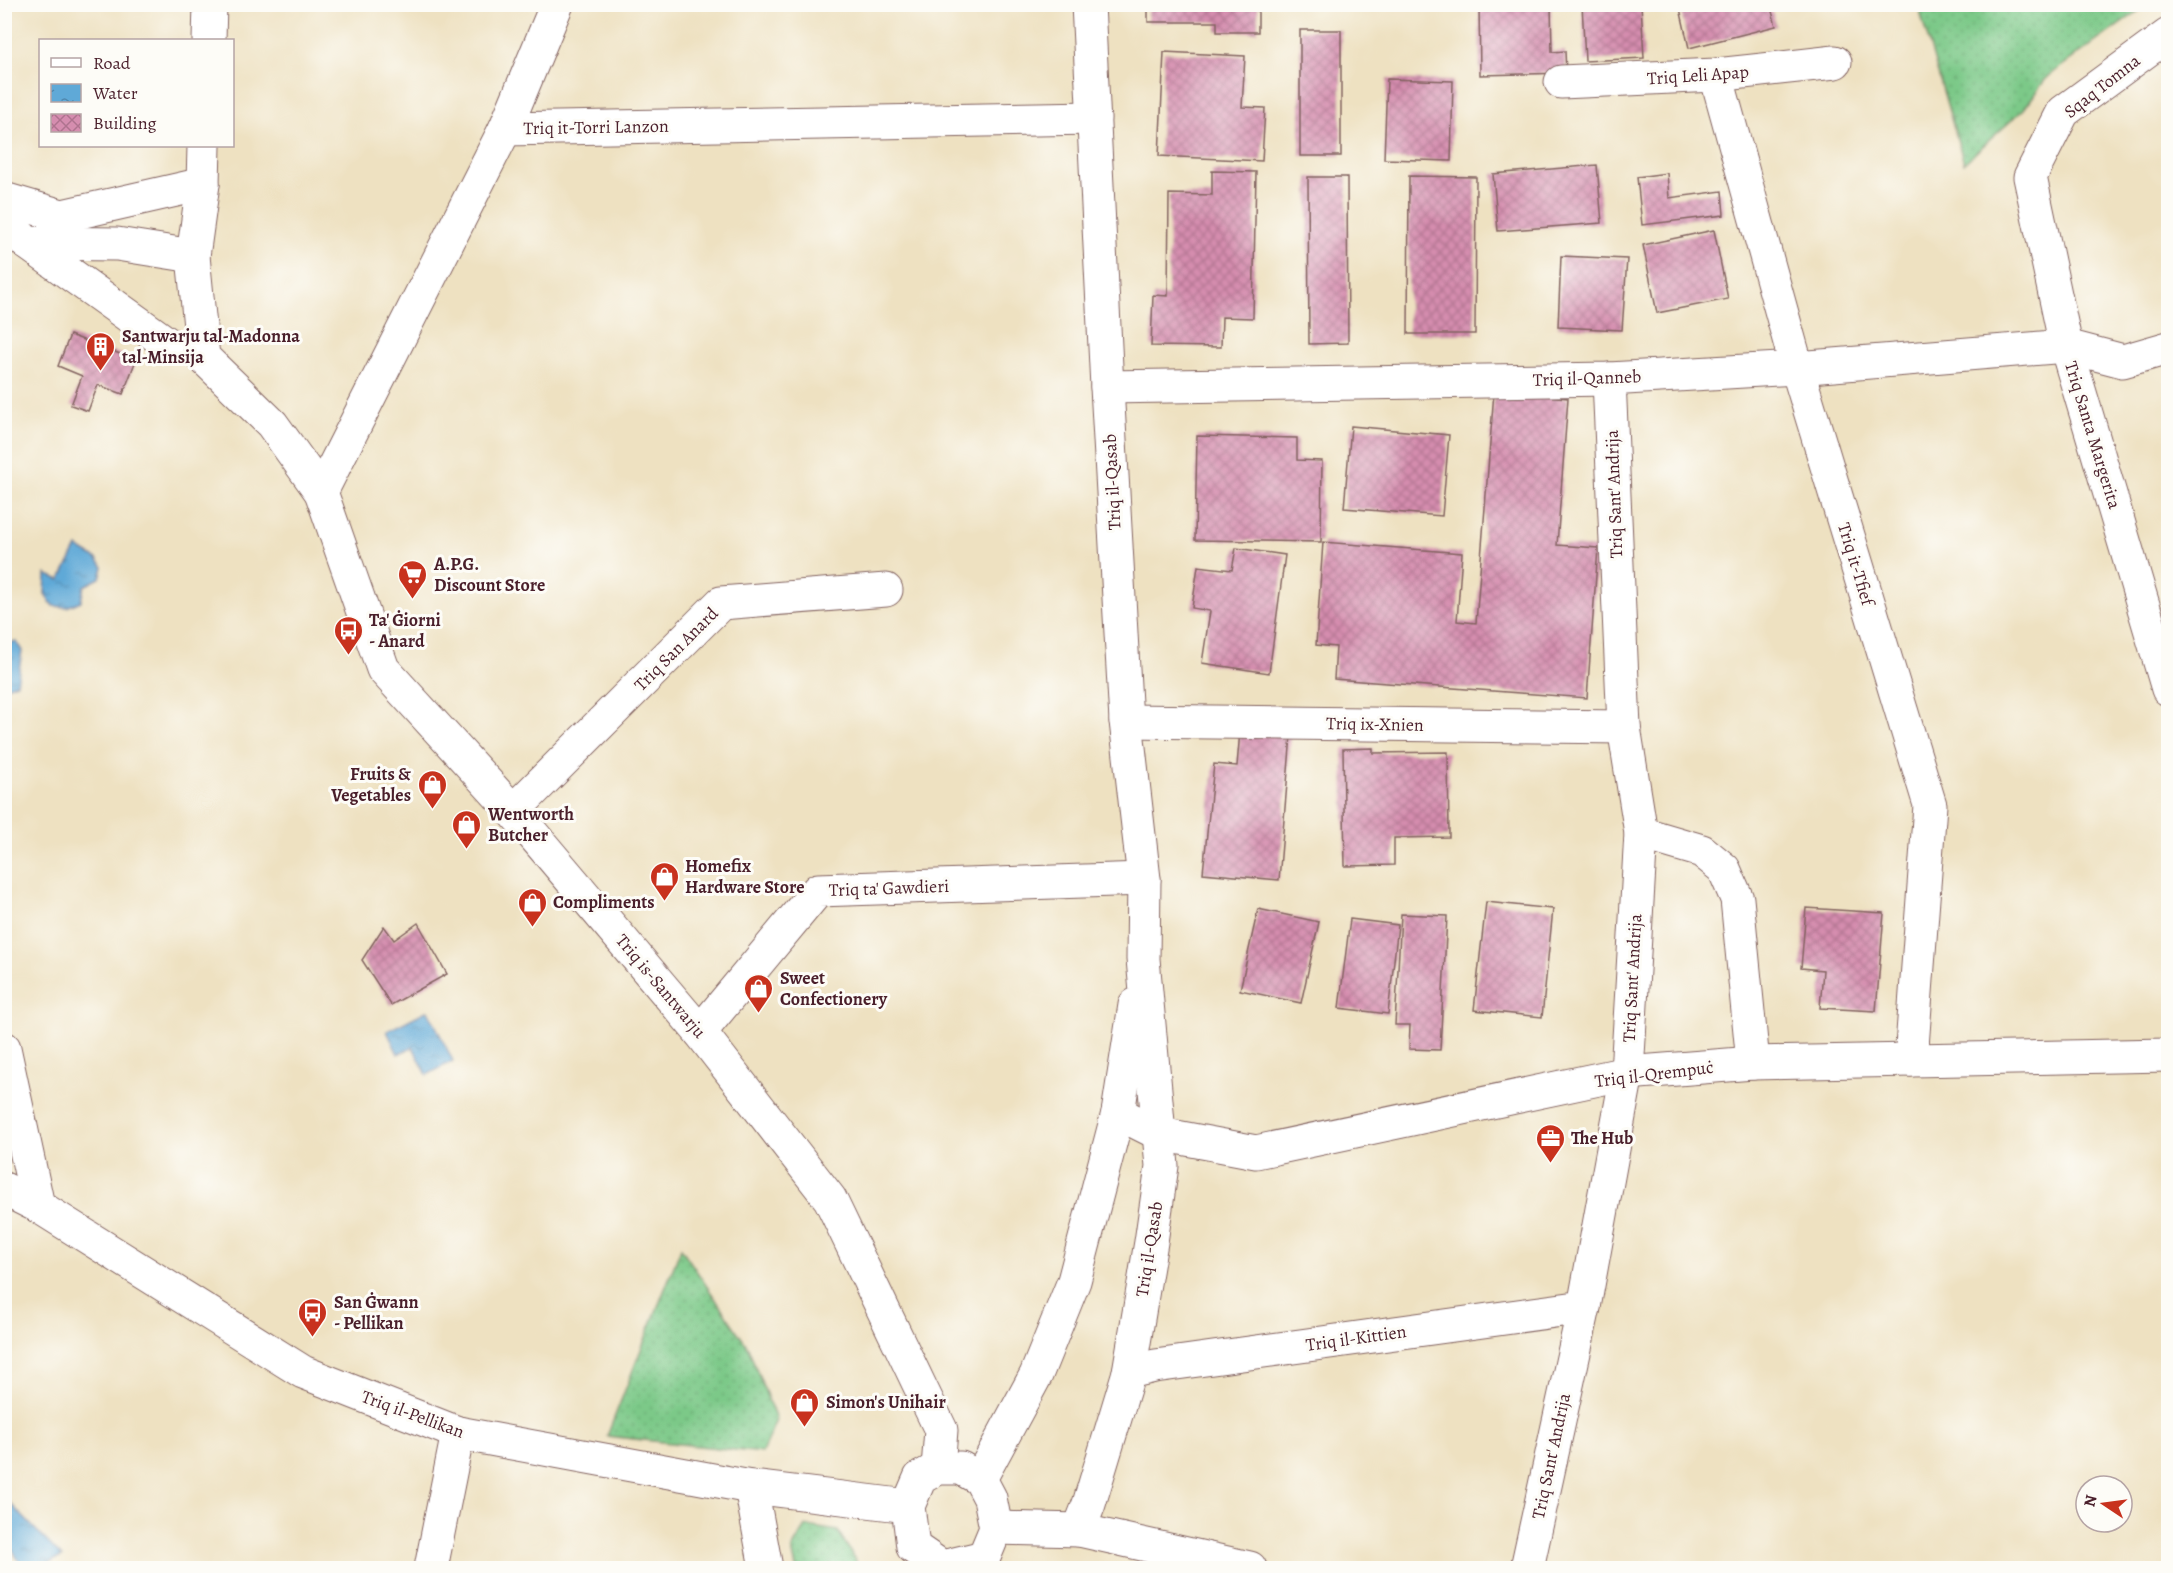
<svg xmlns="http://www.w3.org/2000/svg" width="2173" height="1573" font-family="Alegreya,serif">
	<defs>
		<pattern id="grass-dots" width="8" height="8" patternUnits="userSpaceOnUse" patternTransform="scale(1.5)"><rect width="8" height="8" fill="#7cc988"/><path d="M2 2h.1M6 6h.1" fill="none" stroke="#6dac76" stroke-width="1.8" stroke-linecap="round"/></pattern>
		<pattern id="water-ripples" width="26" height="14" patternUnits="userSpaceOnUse" patternTransform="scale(1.5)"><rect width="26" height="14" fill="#5fa9d7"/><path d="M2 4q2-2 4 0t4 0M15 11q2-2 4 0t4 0" fill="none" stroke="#5089af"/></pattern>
		<pattern id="building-cross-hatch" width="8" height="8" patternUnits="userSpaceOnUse" patternTransform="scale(1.5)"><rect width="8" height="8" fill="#d58daf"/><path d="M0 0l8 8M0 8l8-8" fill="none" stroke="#af738f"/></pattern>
	</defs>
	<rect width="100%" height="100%" fill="#fdfcf7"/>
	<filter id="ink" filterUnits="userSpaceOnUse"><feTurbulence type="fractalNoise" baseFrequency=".0167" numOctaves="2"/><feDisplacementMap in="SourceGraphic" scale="12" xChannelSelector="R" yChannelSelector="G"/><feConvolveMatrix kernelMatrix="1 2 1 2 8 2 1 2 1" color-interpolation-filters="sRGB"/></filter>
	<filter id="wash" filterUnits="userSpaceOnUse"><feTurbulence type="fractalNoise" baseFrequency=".008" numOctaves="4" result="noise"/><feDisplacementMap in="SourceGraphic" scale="24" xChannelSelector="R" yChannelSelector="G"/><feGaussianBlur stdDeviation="1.35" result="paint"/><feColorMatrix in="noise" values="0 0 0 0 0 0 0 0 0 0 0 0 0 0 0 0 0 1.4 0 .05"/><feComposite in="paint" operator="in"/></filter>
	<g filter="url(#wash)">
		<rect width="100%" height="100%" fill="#eee1c1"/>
		<g fill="url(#grass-dots)" stroke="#63745a" stroke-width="1.5">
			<polygon points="1918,5 1918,4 2147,5 2048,76 2024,109 1964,163"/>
			<polygon points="681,1248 748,1347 776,1420 762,1453 607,1436"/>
			<polygon points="806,1526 838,1531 860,1568 796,1568 792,1549"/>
		</g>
		<g fill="url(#water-ripples)" stroke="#546481" stroke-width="1.5">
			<polygon points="77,547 97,559 103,567 100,578 84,586 81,601 67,607 53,606 45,594 46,574 60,580"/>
			<polygon points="16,641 22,651 17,683 6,687 5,645"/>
			<polygon points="428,1010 453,1061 427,1075 413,1047 398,1054 387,1031"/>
			<polygon points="5,1498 62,1557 35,1568 22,1568 5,1534"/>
		</g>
		<g id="blocks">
			<g fill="url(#building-cross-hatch)">
				<polygon points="1148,4 1258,4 1258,32 1217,32 1217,22 1148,22"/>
				<polygon points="1479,4 1551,4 1552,52 1565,51 1566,73 1480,75"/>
				<polygon points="1582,4 1641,4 1644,58 1585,61"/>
				<polygon points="1679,4 1770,4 1776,26 1689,48"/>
				<rect x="1300" y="30" width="41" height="126"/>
				<polygon points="1164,52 1245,56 1242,107 1265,108 1262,161 1159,156"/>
				<polygon points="1387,79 1453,81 1451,161 1384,159"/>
				<polygon points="1597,165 1602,223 1498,231 1493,174"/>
				<polygon points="1212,171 1256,172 1253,318 1222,317 1221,347 1151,346 1153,295 1168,296 1169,194 1212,195"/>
				<polygon points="1667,173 1669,198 1722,191 1724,215 1642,225 1637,177"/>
				<polygon points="1409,176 1476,177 1475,334 1408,334"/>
				<polygon points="1308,177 1347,177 1348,343 1309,344"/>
				<polygon points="1714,230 1728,299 1657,313 1643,245"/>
				<polygon points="1561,256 1627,259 1622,330 1558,327"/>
				<polygon points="70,335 136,360 123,394 98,385 88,411 71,405 82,376 58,366"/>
				<polygon points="1494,392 1568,398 1557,545 1598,548 1587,698 1334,679 1336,647 1316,645 1323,542 1462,553 1457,621 1476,623"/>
				<polygon points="1351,426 1449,435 1442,516 1344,508"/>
				<polygon points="1197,436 1297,438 1297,460 1322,461 1321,542 1195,540"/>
				<polygon points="1236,548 1285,555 1269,673 1202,663 1210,611 1192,608 1198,566 1232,570"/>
				<polygon points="1240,731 1291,735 1279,880 1203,873 1214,764 1237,766"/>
				<polygon points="1373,748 1373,753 1448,752 1449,837 1394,838 1394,865 1345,866 1343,749"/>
				<polygon points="1486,902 1553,909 1542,1017 1474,1010"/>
				<polygon points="1806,908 1884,913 1876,1011 1820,1008 1823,970 1801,968"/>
				<polygon points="1258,909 1319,922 1301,1003 1240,990"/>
				<polygon points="1401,914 1447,916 1440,1050 1409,1049 1410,1025 1395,1025"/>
				<polygon points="1350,919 1398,925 1388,1014 1339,1008"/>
				<polygon points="418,923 447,974 391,1005 362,960 384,926 394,940"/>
			</g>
		</g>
	</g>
	<g filter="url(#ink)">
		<use href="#blocks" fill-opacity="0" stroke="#836360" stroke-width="1.5"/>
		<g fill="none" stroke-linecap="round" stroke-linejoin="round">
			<defs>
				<g id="minor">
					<polyline points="2168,35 2063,112 2030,177 2066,346 2168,689"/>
					<polyline points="209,40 210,4"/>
					<polyline points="1716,75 1797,368 1930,805 1911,1060"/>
					<polyline points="1561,82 1716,75 1835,62"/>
					<polyline points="505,129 1094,118"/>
					<polyline points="204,146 203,184 193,256 203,357 272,424 321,492 383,669 513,811 700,1032 830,1199 941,1430 938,1468"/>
					<polyline points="4,199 62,216 203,184"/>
					<polyline points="4,220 27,243 117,244 193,256"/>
					<polyline points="27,243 168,344"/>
					<polyline points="1107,387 1609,379 1797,368 2066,346 2123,361 2168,348"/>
					<polyline points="321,492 505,129 557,4"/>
					<polyline points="1126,721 1624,727"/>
					<polyline points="513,811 721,603 886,590"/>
					<polyline points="1641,833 1702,851 1724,869 1737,899 1753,1063"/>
					<polyline points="700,1032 818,890 1144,879"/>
					<polyline points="4,1048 38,1206"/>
					<polyline points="1118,1113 1160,1134 1256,1152 1627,1073 1753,1063 2168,1055"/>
					<polyline points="4,1189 38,1206 303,1372 458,1433 751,1487 908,1506"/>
					<polyline points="1129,1372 1155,1366 1584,1307"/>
					<polygon points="938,1468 961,1468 980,1479 990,1498 996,1528 984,1557 942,1567 913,1547 908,1506 920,1478"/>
					<polyline points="980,1479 1036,1375 1074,1281 1118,1113 1135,1005"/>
					<polyline points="751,1487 766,1568"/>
					<polyline points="996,1528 1079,1530 1250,1568"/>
					<polyline points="1079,1530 1089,1504 1129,1372 1151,1242 1162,1166 1143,959 1144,879 1126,721 1107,387 1088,4"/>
					<polyline points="431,1568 458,1433"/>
					<polyline points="1527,1568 1584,1307 1627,1073 1641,833 1624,727 1609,379"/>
				</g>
			</defs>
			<use href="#minor" stroke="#836360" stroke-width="35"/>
			<use href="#minor" stroke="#fff" stroke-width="33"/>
		</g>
	</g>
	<defs>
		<symbol id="building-pin" viewBox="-11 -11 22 30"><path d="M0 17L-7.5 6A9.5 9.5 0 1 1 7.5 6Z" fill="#c8321e" stroke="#fdfcf7"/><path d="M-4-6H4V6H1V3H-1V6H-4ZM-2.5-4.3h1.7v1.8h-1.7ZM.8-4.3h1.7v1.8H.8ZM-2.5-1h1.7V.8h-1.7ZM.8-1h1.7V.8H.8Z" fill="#fff"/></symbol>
		<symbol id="supermarket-pin" viewBox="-11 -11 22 30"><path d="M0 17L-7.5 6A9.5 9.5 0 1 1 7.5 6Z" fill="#c8321e" stroke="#fdfcf7"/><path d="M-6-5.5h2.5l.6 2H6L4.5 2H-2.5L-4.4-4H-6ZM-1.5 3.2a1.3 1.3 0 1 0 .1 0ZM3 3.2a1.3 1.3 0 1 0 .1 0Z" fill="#fff"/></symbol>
		<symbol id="bus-pin" viewBox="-11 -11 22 30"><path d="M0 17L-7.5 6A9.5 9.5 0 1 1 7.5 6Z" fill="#c8321e" stroke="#fdfcf7"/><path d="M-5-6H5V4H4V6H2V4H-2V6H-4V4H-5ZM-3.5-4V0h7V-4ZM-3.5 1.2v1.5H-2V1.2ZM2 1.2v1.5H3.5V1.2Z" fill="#fff"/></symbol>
		<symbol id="shop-pin" viewBox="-11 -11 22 30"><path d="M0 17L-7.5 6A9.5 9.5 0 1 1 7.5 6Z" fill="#c8321e" stroke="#fdfcf7"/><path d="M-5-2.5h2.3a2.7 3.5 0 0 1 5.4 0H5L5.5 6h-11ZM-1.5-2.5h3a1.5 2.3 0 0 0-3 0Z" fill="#fff"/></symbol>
		<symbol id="office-pin" viewBox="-11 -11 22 30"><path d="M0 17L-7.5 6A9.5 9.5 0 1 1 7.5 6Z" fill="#c8321e" stroke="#fdfcf7"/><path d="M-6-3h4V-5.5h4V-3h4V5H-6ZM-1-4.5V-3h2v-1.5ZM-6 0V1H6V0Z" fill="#fff"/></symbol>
	</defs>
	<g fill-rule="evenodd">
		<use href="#building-pin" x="84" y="330" width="33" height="45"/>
		<use href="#supermarket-pin" x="396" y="558" width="33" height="45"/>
		<use href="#bus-pin" x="332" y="614" width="33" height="45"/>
		<use href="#shop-pin" x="416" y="768" width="33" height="45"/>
		<use href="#shop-pin" x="450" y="808" width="33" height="45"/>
		<use href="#shop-pin" x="648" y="860" width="33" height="45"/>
		<use href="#shop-pin" x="516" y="886" width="33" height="45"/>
		<use href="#shop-pin" x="742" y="972" width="33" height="45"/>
		<use href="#office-pin" x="1534" y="1122" width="33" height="45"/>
		<use href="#bus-pin" x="296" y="1296" width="33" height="45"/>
		<use href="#shop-pin" x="788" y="1386" width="33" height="45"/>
	</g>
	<g text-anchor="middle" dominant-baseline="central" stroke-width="6" stroke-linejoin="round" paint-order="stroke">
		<g font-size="18" fill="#4a1f2b" stroke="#fdfcf7">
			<text transform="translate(1698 75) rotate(-4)">Triq Leli Apap</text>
			<text transform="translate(2102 86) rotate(-38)">Sqaq Tomna</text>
			<text transform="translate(596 127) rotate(-1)">Triq it-Torri Lanzon</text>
			<text transform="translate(1587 378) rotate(-2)">Triq il-Qanneb</text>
			<text transform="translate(2093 435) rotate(73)">Triq Santa Margerita</text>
			<text transform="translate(1112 482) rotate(-93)">Triq il-Qasab</text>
			<text transform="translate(1614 494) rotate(-92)">Triq Sant' Andrija</text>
			<text transform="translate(1856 564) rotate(73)">Triq it-Tfief</text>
			<text transform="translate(676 649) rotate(-45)">Triq San Anard</text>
			<text transform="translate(1375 724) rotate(1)">Triq ix-Xnien</text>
			<text transform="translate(889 888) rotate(-2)">Triq ta' Gawdieri</text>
			<text transform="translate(1632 978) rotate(-87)">Triq Sant' Andrija</text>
			<text transform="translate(661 986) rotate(50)">Triq is-Santwarju</text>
			<text transform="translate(1654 1074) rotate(-7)">Triq il-Qrempuċ</text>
			<text transform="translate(1149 1249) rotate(-81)">Triq il-Qasab</text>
			<text transform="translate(1356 1338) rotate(-8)">Triq il-Kittien</text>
			<text transform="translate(413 1414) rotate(20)">Triq il-Pellikan</text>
			<text transform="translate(1551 1456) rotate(-78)">Triq Sant' Andrija</text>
		</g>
		<g font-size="18" font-weight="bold" fill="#4a1f2b" stroke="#fdfcf7" text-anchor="start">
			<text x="122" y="336">Santwarju tal-Madonna<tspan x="122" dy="21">tal-Minsija</tspan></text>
			<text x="434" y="564">A.P.G.<tspan x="434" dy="21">Discount Store</tspan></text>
			<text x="369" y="620">Ta' Ġiorni<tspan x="369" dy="21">- Anard</tspan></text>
			<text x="411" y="774" text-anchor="end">Fruits &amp;<tspan x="411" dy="21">Vegetables</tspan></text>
			<text x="488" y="814">Wentworth<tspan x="488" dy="21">Butcher</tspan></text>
			<text x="685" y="866">Homefix<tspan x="685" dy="21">Hardware Store</tspan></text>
			<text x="553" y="902">Compliments</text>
			<text x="780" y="978">Sweet<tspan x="780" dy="21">Confectionery</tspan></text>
			<text x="1571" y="1138">The Hub</text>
			<text x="334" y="1302">San Ġwann<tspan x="334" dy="21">- Pellikan</tspan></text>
			<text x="826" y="1402">Simon's Unihair</text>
		</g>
	</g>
	<rect width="2173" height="1573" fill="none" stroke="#fdfcf7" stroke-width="24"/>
	<rect x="39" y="39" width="195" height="108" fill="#fdfcf7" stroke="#b5a4a5" stroke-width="1.5"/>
	<rect x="51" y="58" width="30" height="9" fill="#ffffff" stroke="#b5a4a5" stroke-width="1.5"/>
	<text x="93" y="69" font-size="18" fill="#4a1f2b">Road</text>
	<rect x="51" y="84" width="30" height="18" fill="url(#water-ripples)" stroke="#b5a4a5" stroke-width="1.5"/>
	<text x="93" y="99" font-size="18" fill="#4a1f2b">Water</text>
	<rect x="51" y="114" width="30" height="18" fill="url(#building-cross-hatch)" stroke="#b5a4a5" stroke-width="1.5"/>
	<text x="93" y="129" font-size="18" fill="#4a1f2b">Building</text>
	<g transform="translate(2104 1504) rotate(283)"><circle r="28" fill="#fdfcf7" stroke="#b5a4a5" stroke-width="1.5"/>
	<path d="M0-4.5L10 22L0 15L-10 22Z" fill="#c8321e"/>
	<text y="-9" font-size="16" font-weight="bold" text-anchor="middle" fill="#4a1f2b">N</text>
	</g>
</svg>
